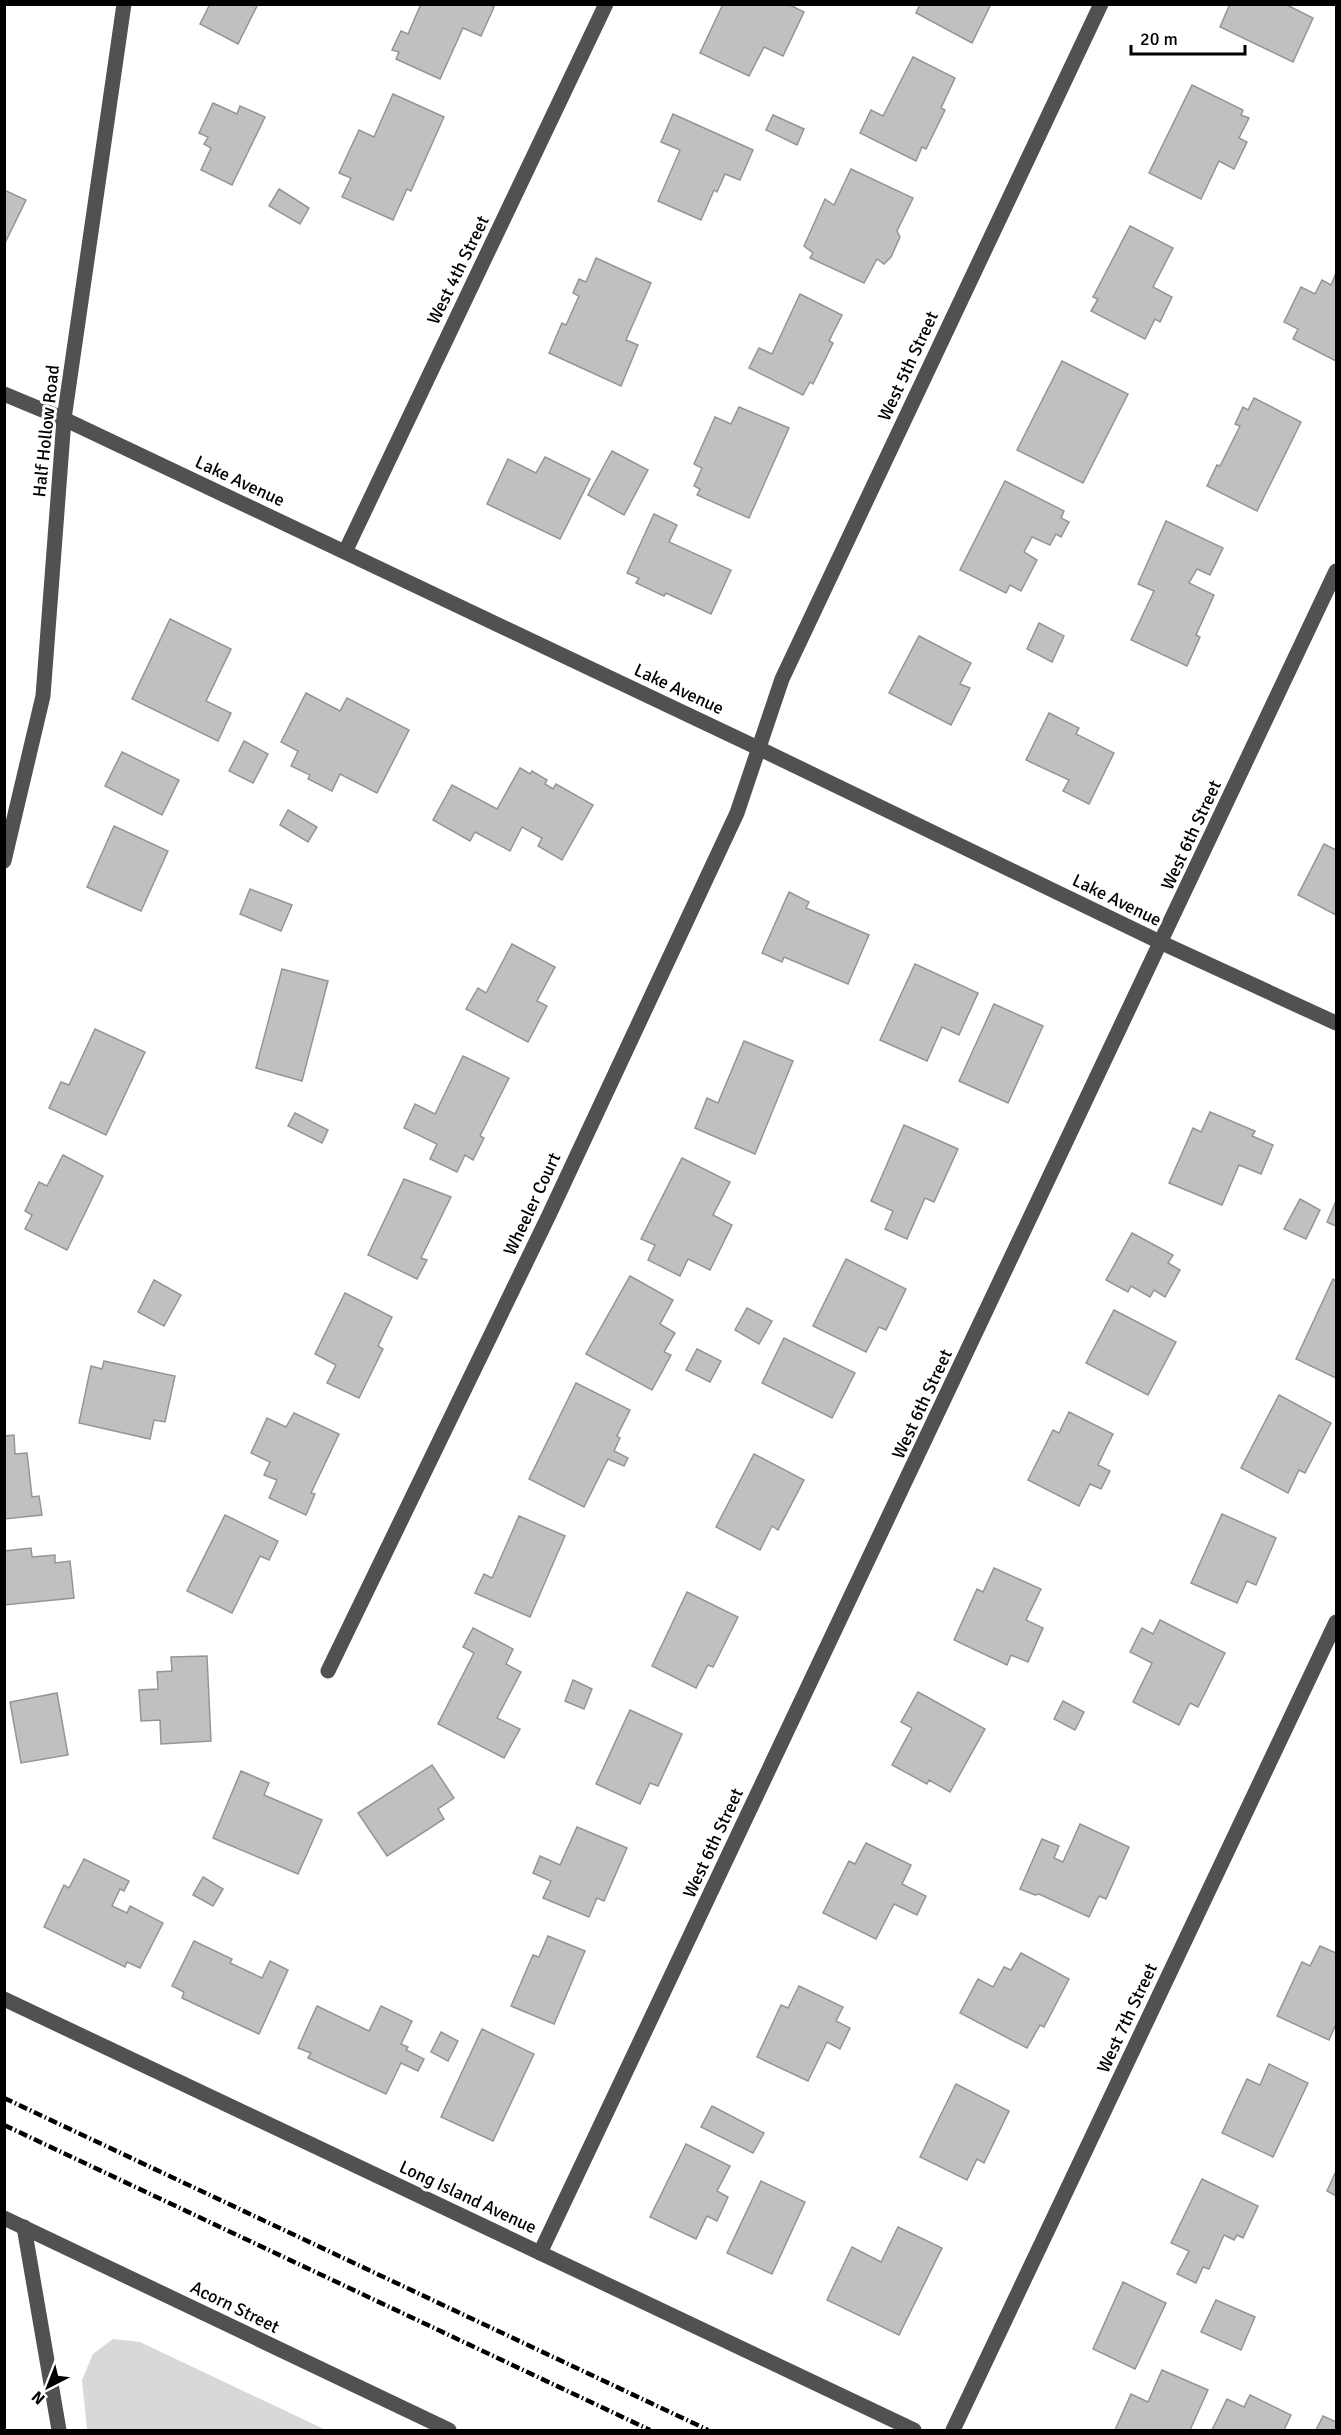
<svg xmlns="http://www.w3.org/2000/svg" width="1341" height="2435" font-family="Signika,sans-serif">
	<rect width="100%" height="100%" fill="#fff"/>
	<polygon fill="#d8d8d8" points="113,2339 140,2342 326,2430 87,2430 82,2380 93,2354"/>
	<g fill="#c0c0c0" stroke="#959595" stroke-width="1.5">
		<polygon points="210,4 258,4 238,44 200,24"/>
		<polygon points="421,4 489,4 494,7 481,36 463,28 440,79 396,59 399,52 392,50 401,31 408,34"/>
		<polygon points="723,4 788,4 804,12 783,56 764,47 749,76 700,53"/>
		<polygon points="920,4 991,4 972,43 916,13"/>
		<polygon points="1230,4 1285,4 1313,18 1293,62 1220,27"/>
		<polygon points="913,57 955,78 941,108 945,110 926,149 922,147 916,161 860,133 871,110 883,116"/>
		<polygon points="1192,85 1243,110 1241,115 1249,118 1239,138 1247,142 1234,169 1219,161 1201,199 1149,173"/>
		<polygon points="393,94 444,117 411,191 407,189 393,220 342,197 351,178 339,173 359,130 374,137"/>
		<polygon points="213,103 237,114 240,106 265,117 232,185 201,170 211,148 204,144 208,137 199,133"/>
		<polygon points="673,114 753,150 740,180 725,174 717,192 714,190 701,220 658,201 680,150 661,142"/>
		<polygon points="773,115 804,129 797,145 766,130"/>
		<polygon points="851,169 913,198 897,231 900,237 891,257 884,264 877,259 864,283 810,258 813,253 804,246 825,199 834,205"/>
		<polygon points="279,189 309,208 300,224 269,206"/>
		<polygon points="4,190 26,200 4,245"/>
		<polygon points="1130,226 1173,248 1153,287 1172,297 1160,322 1155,319 1145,339 1091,311 1098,299 1093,297"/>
		<polygon points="596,258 651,283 626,340 638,345 621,386 549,353 562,323 566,325 579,296 573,293 579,279 586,282"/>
		<polygon points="1336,273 1336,361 1293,339 1298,329 1284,322 1301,287 1315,294 1322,280 1331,285"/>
		<polygon points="800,294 842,315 829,341 833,343 813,384 810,382 803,395 749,368 759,348 772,354"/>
		<polygon points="1062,361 1128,394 1083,483 1017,450"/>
		<polygon points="1254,398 1301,422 1257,511 1207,486 1217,465 1220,466 1240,426 1235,424 1243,407 1248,410"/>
		<polygon points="739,407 789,428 749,518 697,495 700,489 694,486 702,468 694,464 715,417 731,424"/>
		<polygon points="612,451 648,470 624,515 588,495"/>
		<polygon points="545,457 590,479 560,539 487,504 508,459 536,473"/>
		<polygon points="1005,481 1064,511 1061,518 1069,522 1061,537 1056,534 1050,545 1032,537 1024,552 1037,560 1021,591 1010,585 1006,593 960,570"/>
		<polygon points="654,514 677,525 669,542 731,570 711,614 666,593 664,596 636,583 639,578 627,573"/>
		<polygon points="1166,521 1223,548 1210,575 1197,569 1189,583 1214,595 1196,635 1200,637 1187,666 1131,640 1154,591 1138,584"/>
		<polygon points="170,619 231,649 206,701 231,713 218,741 132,699"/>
		<polygon points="1039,623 1064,636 1052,662 1027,649"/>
		<polygon points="919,636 971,663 960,684 970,688 951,725 889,693"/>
		<polygon points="306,693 340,711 347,698 409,730 377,793 340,774 332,791 308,779 310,775 291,766 298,751 281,742"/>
		<polygon points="1049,713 1079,728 1076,734 1114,753 1089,804 1063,791 1069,780 1026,760"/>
		<polygon points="244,741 268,754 253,783 229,771"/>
		<polygon points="122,752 179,780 162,815 105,786"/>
		<polygon points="520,768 530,774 532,771 547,780 545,784 553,789 556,784 593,805 562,860 538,846 542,838 522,827 510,851 475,832 470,841 433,820 452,785 497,809"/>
		<polygon points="288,810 317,827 308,842 280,825"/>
		<polygon points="114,826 168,851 141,911 87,887"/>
		<polygon points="1324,844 1336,850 1336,915 1298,895"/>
		<polygon points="250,889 292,905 281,931 240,914"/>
		<polygon points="789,892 809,902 806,908 869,935 848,984 784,957 782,962 762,953"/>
		<polygon points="512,944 555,967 537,1001 547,1006 528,1042 466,1009 478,988 486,993"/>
		<polygon points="915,964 978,993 959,1035 942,1027 927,1061 880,1040"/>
		<polygon points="282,969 328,981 302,1081 256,1068"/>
		<polygon points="994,1004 1043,1026 1008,1103 959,1081"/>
		<polygon points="95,1029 145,1052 106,1135 49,1108 61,1082 69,1085"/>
		<polygon points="744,1041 793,1061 755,1154 695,1128 707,1098 718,1103"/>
		<polygon points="463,1056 509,1078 480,1136 484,1138 473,1160 465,1155 457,1172 430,1159 437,1144 404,1128 415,1104 435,1114"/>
		<polygon points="1210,1112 1255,1131 1252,1136 1273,1145 1261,1174 1239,1165 1222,1205 1169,1183 1193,1128 1201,1132"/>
		<polygon points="295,1113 328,1130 322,1143 288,1126"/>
		<polygon points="904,1125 958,1149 934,1202 925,1198 907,1239 885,1229 893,1211 871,1201"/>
		<polygon points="63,1155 103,1176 67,1250 25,1229 32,1215 25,1211 39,1182 47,1186"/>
		<polygon points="682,1158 730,1182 713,1215 732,1225 710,1270 688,1259 680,1276 648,1260 655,1245 641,1239"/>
		<polygon points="404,1179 451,1197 421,1258 427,1260 417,1279 368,1255"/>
		<polygon points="1300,1199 1320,1210 1306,1239 1284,1229"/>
		<polygon points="1336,1201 1336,1226 1327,1222"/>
		<polygon points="1132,1233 1173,1255 1168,1263 1180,1270 1165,1297 1154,1290 1150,1297 1131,1286 1128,1292 1106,1280"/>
		<polygon points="846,1259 906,1289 886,1330 879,1327 866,1352 813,1326"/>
		<polygon points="630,1276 673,1300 660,1324 675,1333 664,1352 671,1355 652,1390 586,1354"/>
		<polygon points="1333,1279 1336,1281 1336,1378 1296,1359"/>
		<polygon points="154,1280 181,1295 164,1326 138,1312"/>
		<polygon points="345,1293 392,1317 378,1346 383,1349 359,1398 327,1383 336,1365 315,1354"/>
		<polygon points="747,1308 772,1321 759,1344 735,1330"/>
		<polygon points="1114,1310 1176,1342 1148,1395 1086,1363"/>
		<polygon points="784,1338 855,1373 832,1418 762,1383"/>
		<polygon points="697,1349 721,1361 710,1382 686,1370"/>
		<polygon points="104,1361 175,1376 165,1422 154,1420 150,1439 79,1423 91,1366 102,1369"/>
		<polygon points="576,1383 630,1410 617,1436 620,1438 614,1451 628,1458 624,1466 608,1459 584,1507 529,1479"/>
		<polygon points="1279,1395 1331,1423 1305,1473 1299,1470 1288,1493 1241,1468"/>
		<polygon points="1069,1412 1113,1434 1098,1465 1110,1471 1101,1489 1090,1484 1079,1506 1028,1480 1053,1430 1059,1433"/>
		<polygon points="294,1413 339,1434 311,1493 315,1494 306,1515 269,1498 277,1480 264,1475 270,1462 251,1453 267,1418 286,1427"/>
		<polygon points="14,1435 15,1454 27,1453 32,1497 39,1496 42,1515 4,1519 4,1436"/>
		<polygon points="754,1454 804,1480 778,1530 772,1526 760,1550 716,1527"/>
		<polygon points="1222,1514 1276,1538 1256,1585 1247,1581 1237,1603 1191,1583"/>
		<polygon points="225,1515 278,1541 269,1560 260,1556 232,1613 187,1591"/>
		<polygon points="519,1516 565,1536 530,1617 475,1593 484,1574 492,1578"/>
		<polygon points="31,1548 32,1557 55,1555 55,1563 70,1561 74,1598 4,1605 4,1551"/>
		<polygon points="994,1568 1041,1589 1026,1620 1043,1628 1028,1662 1011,1655 1007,1665 954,1640 977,1589 983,1592"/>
		<polygon points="687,1592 738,1617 713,1667 708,1665 696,1688 652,1666"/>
		<polygon points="1160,1620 1225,1653 1198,1707 1190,1703 1179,1725 1133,1702 1152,1663 1130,1652 1142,1628 1153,1634"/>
		<polygon points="473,1628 513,1649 506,1664 521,1672 497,1718 520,1729 504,1758 438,1724 474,1653 463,1647"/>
		<polygon points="207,1656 211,1741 161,1744 160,1720 141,1721 139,1690 158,1689 157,1672 172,1671 171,1657"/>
		<polygon points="573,1680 592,1689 584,1709 565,1701"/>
		<polygon points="918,1692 985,1729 950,1792 929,1780 927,1784 892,1765 912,1728 901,1722"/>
		<polygon points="57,1693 68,1755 21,1763 10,1702"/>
		<polygon points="1063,1701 1084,1712 1075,1730 1054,1719"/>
		<polygon points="630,1710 682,1734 658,1786 650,1783 640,1804 596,1784"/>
		<polygon points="432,1765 454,1798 438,1809 444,1819 387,1856 358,1813"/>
		<polygon points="241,1771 269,1783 264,1795 322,1820 298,1874 213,1838"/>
		<polygon points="1080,1824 1129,1847 1106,1899 1099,1896 1089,1917 1039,1894 1035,1895 1020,1889 1042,1839 1059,1846 1054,1858 1063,1862"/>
		<polygon points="577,1827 627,1848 604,1901 597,1898 589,1917 543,1898 551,1881 533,1873 540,1856 560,1865"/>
		<polygon points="866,1843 911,1865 902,1884 926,1896 917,1915 894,1904 876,1939 823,1913 849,1861 855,1864"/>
		<polygon points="84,1859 129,1881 124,1891 120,1889 112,1906 127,1913 130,1906 163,1923 140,1968 127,1962 125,1967 44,1927 64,1885 69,1888"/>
		<polygon points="203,1877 223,1889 213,1906 193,1895"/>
		<polygon points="548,1936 585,1951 554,2024 511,2006 533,1955 539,1957"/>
		<polygon points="194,1941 232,1959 230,1963 262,1978 270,1961 288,1970 259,2034 182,1998 184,1992 172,1986"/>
		<polygon points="1320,1946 1336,1953 1336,2024 1329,2040 1277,2016 1302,1962 1310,1966"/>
		<polygon points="1021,1953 1069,1979 1044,2027 1040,2025 1027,2048 960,2013 978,1979 993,1987 1004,1967 1011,1970"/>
		<polygon points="799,1986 843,2007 836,2021 850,2028 840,2049 827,2042 808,2081 757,2057 781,2005 788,2008"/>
		<polygon points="317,2006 369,2031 381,2006 412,2021 401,2044 408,2047 406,2050 424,2059 418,2071 401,2063 386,2094 308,2058 311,2053 298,2048"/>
		<polygon points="482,2029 534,2054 493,2141 441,2117"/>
		<polygon points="441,2032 458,2041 448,2061 431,2052"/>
		<polygon points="1269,2064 1308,2083 1273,2157 1222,2133 1247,2079 1260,2085"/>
		<polygon points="956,2084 1009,2111 984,2163 977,2159 967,2180 920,2157"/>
		<polygon points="712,2106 764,2133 753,2153 701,2127"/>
		<polygon points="686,2144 730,2166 717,2191 728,2197 717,2221 707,2216 696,2239 650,2217"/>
		<polygon points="1336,2171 1336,2196 1327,2191"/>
		<polygon points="1202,2179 1258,2206 1243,2238 1237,2235 1234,2240 1224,2235 1209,2269 1203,2267 1196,2283 1177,2274 1189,2251 1171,2243"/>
		<polygon points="761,2181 805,2202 772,2274 727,2253"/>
		<polygon points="898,2227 942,2248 899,2335 827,2300 852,2247 881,2262"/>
		<polygon points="1123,2282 1166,2303 1135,2369 1093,2349"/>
		<polygon points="1216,2300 1255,2317 1241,2350 1201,2332"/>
		<polygon points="1162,2370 1208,2390 1190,2430 1115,2430 1131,2394 1148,2402"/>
		<polygon points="1250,2395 1291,2415 1284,2430 1212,2430 1227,2399 1244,2407"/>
		<polygon points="1323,2416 1336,2422 1336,2430 1316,2430"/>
	</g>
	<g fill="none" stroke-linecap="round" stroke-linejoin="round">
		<g stroke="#515151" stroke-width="15">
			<polyline points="4,394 64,419 758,748 1162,943 1336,1023"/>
			<polyline points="345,552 606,4"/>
			<polyline points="4,861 43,696 64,419 124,4"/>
			<polyline points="328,1671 549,1215 737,813 782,679 1101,4"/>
			<polyline points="4,1999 914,2430"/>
			<polyline points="4,2218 449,2430"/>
			<polyline points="24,2227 59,2430"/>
			<polyline points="540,2253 1336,571"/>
			<polyline points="953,2430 1336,1622"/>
		</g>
		<g stroke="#000" stroke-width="4.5" stroke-dasharray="9 3 1.5 3" stroke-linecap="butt">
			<polyline points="4,2098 708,2430"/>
			<polyline points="4,2125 650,2430"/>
		</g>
	</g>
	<g text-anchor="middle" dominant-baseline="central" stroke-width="6" stroke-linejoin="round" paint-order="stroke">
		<g font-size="18" fill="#000" stroke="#fff">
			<text transform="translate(458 270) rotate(-64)">West 4th Street</text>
			<text transform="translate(908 366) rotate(-65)">West 5th Street</text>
			<text transform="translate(46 431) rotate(-84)">Half Hollow Road</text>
			<text transform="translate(240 481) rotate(25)">Lake Avenue</text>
			<text transform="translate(679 689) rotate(25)">Lake Avenue</text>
			<text transform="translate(1191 835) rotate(-65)">West 6th Street</text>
			<text transform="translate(1117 900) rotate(26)">Lake Avenue</text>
			<text transform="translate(532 1204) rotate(-65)">Wheeler Court</text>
			<text transform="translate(922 1404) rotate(-65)">West 6th Street</text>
			<text transform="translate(713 1843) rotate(-65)">West 6th Street</text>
			<text transform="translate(1127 2018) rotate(-65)">West 7th Street</text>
			<text transform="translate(468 2197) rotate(25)">Long Island Avenue</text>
			<text transform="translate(235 2307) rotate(26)">Acorn Street</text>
		</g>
	</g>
	<rect width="1341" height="2435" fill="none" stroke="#000000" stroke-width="12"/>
	<g transform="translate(48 2387) rotate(222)" stroke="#ffffff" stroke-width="4.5" paint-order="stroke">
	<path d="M0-4.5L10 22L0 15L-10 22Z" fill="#000000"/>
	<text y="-9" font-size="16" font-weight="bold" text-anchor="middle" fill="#000000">N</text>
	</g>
	<path d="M1131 45v9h114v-9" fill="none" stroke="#000000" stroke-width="3"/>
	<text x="1140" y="45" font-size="18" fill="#000000" stroke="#ffffff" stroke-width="4.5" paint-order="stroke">20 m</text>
</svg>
